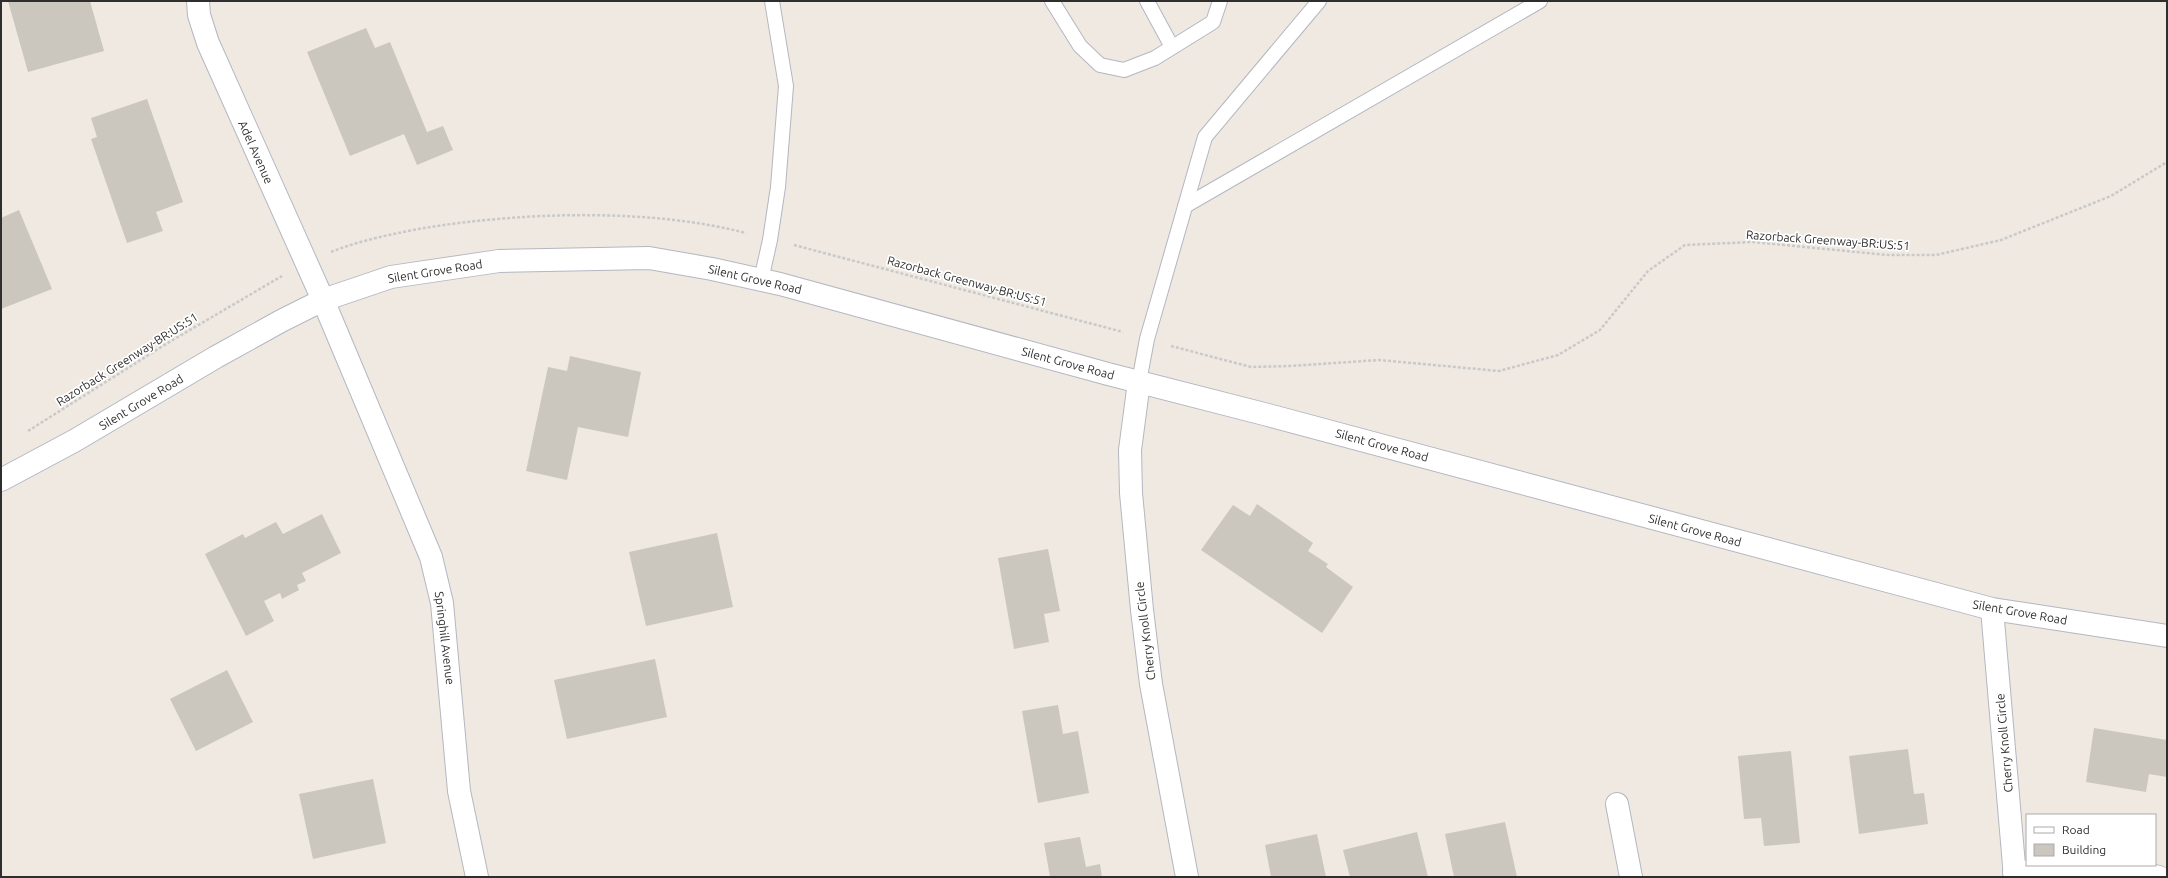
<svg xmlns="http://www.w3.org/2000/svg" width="2168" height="878" font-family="Ubuntu,sans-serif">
	<rect width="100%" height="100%" fill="#efe9e1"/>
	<g fill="#cbc7bf">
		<polygon points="8,1 90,1 104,51 28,72"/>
		<polygon points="366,28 375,48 390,42 427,132 443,126 453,150 417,165 404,134 350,156 307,52"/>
		<polygon points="147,99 183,202 156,212 163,231 127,243 91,139 97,137 91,118"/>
		<polygon points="19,210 52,289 1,309 1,218"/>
		<polygon points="570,356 641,372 628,437 578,427 567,480 526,471 548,367 567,371"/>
		<polygon points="1257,504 1313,543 1308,551 1328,564 1326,567 1353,587 1322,633 1201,550 1233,505 1250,516"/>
		<polygon points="322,514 341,553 302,573 306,581 297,585 299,590 282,599 280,593 264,601 274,621 246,636 205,554 243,534 245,538 276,522 283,534"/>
		<polygon points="717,533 733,607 646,626 629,552"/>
		<polygon points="1048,549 1060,611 1044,614 1049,642 1014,649 998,558"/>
		<polygon points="655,659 667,717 567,739 554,680"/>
		<polygon points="227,670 253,722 196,751 170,699"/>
		<polygon points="1058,705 1063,734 1078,731 1089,793 1038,803 1022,711"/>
		<polygon points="2094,728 2167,740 2167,777 2149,774 2146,792 2086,782"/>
		<polygon points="1908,749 1914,794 1924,793 1928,824 1859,834 1849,756"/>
		<polygon points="1791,751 1800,843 1764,846 1761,818 1744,819 1738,756"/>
		<polygon points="373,779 386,843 313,859 299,794"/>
		<polygon points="1505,822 1517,877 1454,877 1445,834"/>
		<polygon points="1417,832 1428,877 1350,877 1343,850"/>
		<polygon points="1317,834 1326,877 1271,877 1265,845"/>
		<polygon points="1080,837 1086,867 1100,864 1102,877 1050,877 1044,843"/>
	</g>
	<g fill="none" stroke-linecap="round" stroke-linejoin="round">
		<defs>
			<g id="lane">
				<polyline points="1052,1 1080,46 1100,65 1124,70 1155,58 1213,22 1220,1"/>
				<polyline points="1147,1 1172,47"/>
				<polyline points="1185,206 1540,1"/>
				<polyline points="761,280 770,240 778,187 786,86 772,1"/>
				<polyline points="1139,382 1147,339 1205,137 1319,1"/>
			</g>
			<g id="street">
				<polyline points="198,1 199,15 208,43 323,300 431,557 442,603 459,791 477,877"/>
				<polyline points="1139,382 1130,450 1131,493 1142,610 1151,684 1187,877"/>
				<polyline points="1992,609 2015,877"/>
				<polyline points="1617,804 1631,877"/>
				<path d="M2014,872C2062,870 2113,865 2159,877"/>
			</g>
			<polyline id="secondary" points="1,480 74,441 216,357 281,321 323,300 391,277 499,261 649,258 712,269 780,284 1108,374 1268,415 1992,609 2167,636"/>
		</defs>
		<use href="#lane" stroke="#b4b7c1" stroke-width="16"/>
		<use href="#street" stroke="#b4b7c1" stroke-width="24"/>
		<use href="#secondary" stroke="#b4b7c1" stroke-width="24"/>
		<g stroke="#c9c9c9" stroke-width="2.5" stroke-dasharray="3 2" stroke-linecap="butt">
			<polyline points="794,245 1123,332"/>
			<path d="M331,252C361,240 392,234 424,228C523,212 649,208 746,233"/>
			<polyline points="1171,346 1251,367 1290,366 1379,360 1499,371 1558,355 1600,330 1648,271 1685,245 1753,242 1888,255 1936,255 2001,240 2111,196 2167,162"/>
			<polyline points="28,431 166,344 282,276"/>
		</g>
		<use href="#lane" stroke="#fff" stroke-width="14"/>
		<use href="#street" stroke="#fff" stroke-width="22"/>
		<use href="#secondary" stroke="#fff" stroke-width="22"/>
	</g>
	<g text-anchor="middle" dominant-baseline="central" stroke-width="3.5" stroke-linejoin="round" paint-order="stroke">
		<g font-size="12" fill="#2e2e2e" stroke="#fff">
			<text transform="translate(256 152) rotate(66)">Adel Avenue</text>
			<text transform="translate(1828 240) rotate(4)">Razorback Greenway-BR:US:51</text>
			<text transform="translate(435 271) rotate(-9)">Silent Grove Road</text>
			<text transform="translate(755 279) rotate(13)">Silent Grove Road</text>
			<text transform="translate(967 281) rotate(15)">Razorback Greenway-BR:US:51</text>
			<text transform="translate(127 359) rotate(-32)">Razorback Greenway-BR:US:51</text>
			<text transform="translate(1068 363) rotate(15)">Silent Grove Road</text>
			<text transform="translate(141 402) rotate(-31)">Silent Grove Road</text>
			<text transform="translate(1382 445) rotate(15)">Silent Grove Road</text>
			<text transform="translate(1695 530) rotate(15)">Silent Grove Road</text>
			<text transform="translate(2020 612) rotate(10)">Silent Grove Road</text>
			<text transform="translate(1145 631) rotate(-97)">Cherry Knoll Circle</text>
			<text transform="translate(445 638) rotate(83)">Springhill Avenue</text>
			<text transform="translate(2004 743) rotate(-95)">Cherry Knoll Circle</text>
		</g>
	</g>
	<rect width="2168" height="878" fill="none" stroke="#2e2e2e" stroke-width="4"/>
	<rect x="2026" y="814" width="130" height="52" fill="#ffffff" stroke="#ababab"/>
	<rect x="2034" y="827" width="20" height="6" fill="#ffffff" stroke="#ababab"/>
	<text x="2062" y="834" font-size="12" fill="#2e2e2e">Road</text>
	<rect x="2034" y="844" width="20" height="12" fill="#cbc7bf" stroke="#ababab"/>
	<text x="2062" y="854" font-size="12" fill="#2e2e2e">Building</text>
</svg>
